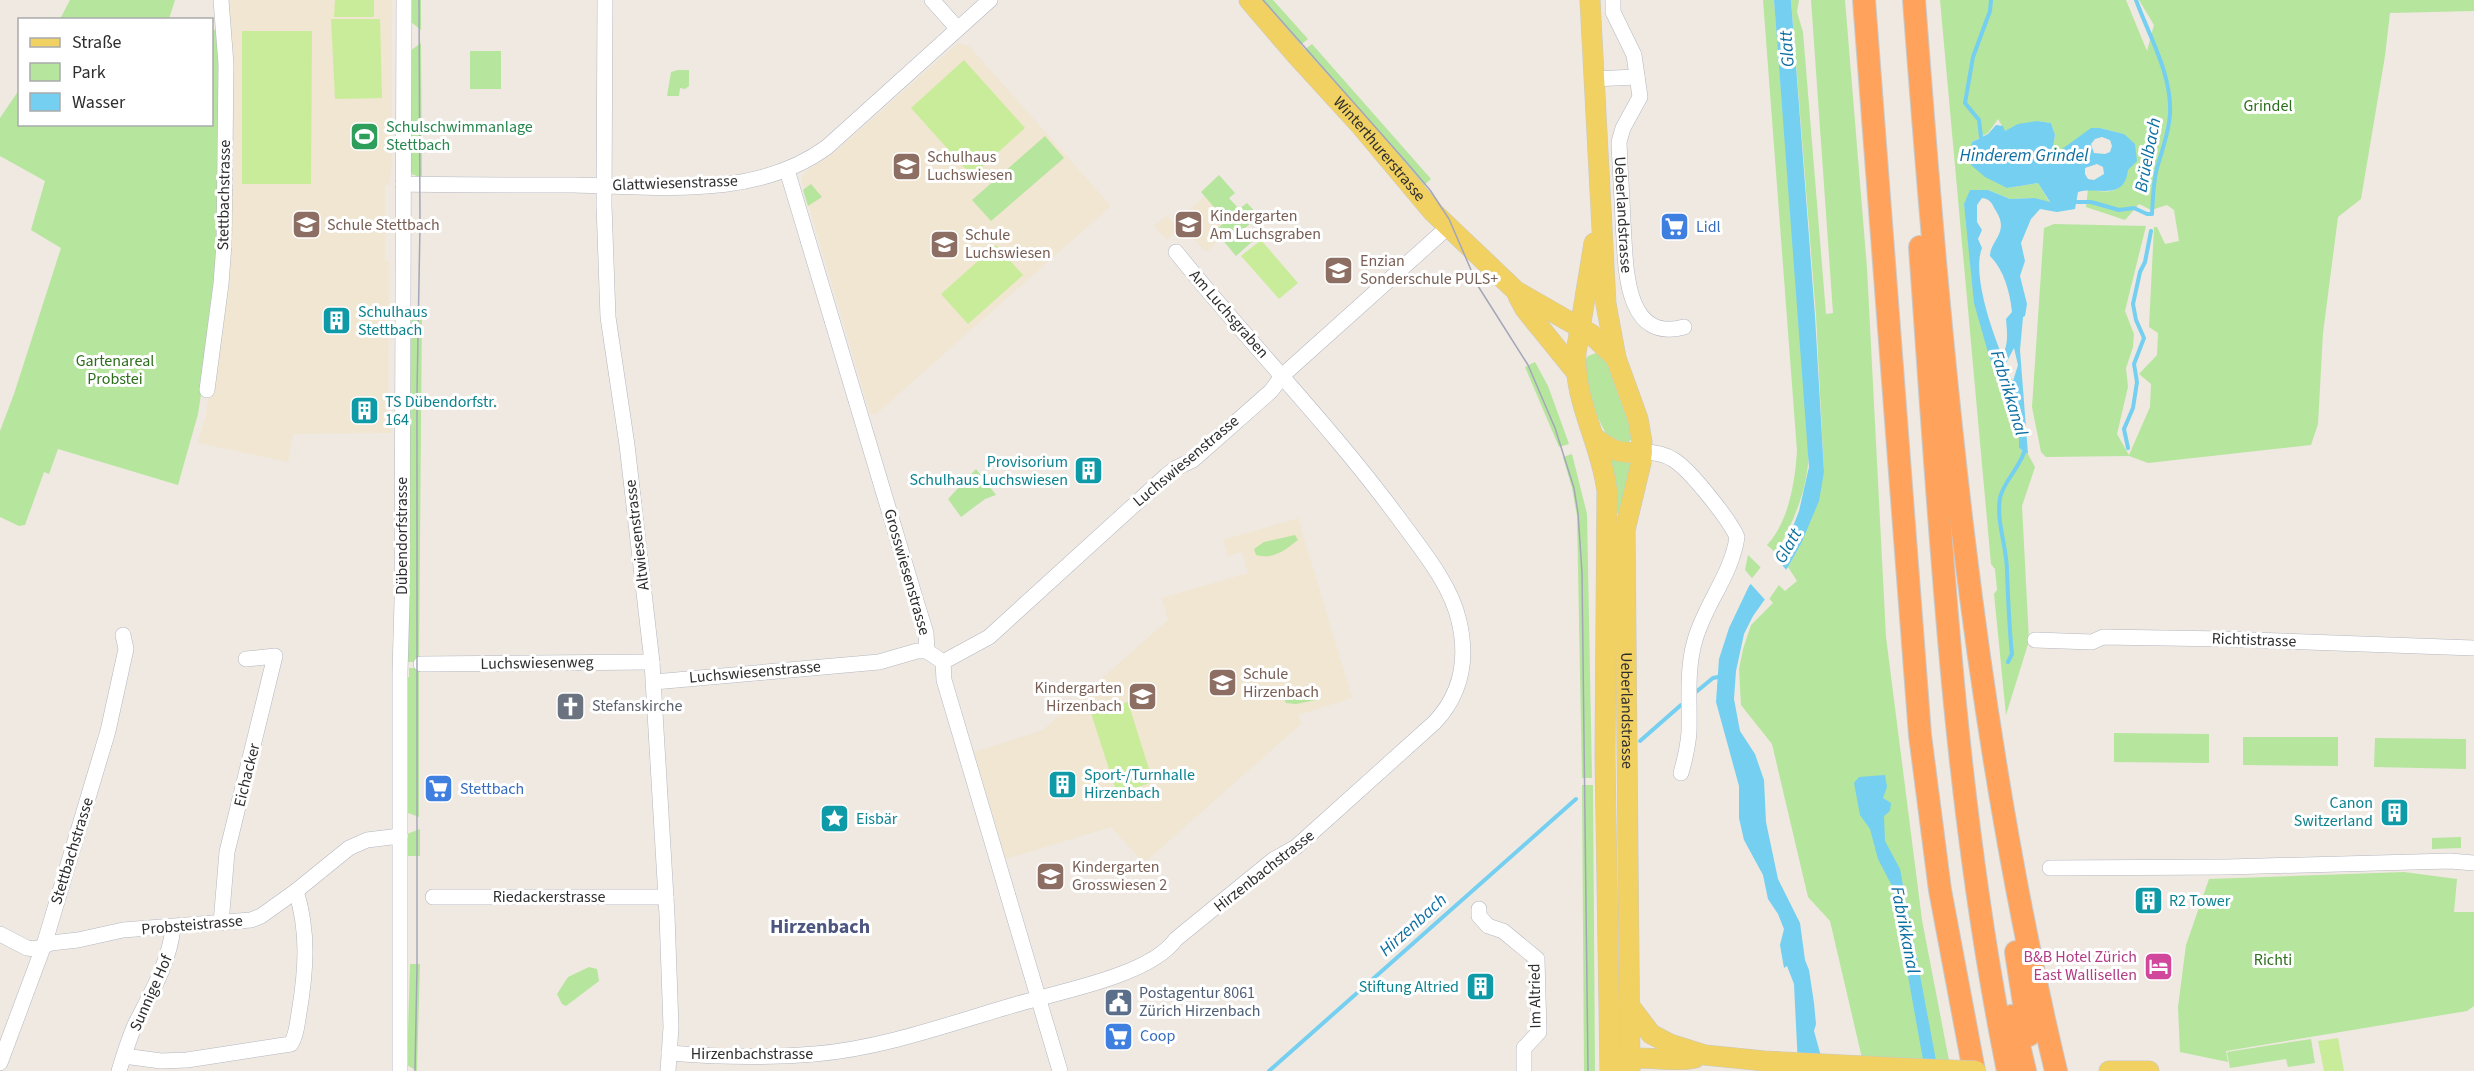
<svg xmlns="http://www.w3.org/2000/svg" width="2474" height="1071" font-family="'Source Sans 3',sans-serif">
	<rect width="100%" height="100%" fill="#efe9e1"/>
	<g fill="#f0e6d1">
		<polygon points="224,0 392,0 392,166 389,185 385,185 385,261 389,261 388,397 391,401 391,433 293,434 288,462 198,443 206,415 225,284"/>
		<polygon points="958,43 969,46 1111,206 875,415 870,413 801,179 807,171 836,151"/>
		<polygon points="1205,196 1226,221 1215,231 1221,238 1206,252 1188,233 1180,240 1174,233 1167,240 1154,226 1167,216 1174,223"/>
		<polygon points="1298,518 1352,698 1298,715 1301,724 1144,863 1111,827 1006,859 974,752 1043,730 1168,620 1162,598 1248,573 1242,552 1228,556 1223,540"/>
	</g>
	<g fill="#b6e59e">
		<polygon points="70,0 175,0 169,19 60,19"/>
		<polygon points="411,0 421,0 421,30 411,22"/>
		<polygon points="1259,0 1273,0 1308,39 1298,47"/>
		<path d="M1763,0H1774L1809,447C1809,487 1795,519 1776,553L1767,545C1789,521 1795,482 1797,451Z"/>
		<polygon points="1791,0 1799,0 1797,12 1803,32 1826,314 1833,313 1811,0 1845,0 1867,268 1886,637 1922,920 1951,1071 1865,1071 1830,921 1808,897 1772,744 1741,705 1739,669 1743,649 1751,625 1773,603 1745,570 1748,555 1785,591 1797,581 1788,567 1801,544 1824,472 1816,316"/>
		<path d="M1940,0H2126L2147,51L2154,25L2139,0H2474V11L2390,13L2385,56L2361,199L2338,217L2323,333L2318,424L2311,445L2148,463L2129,456L2046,457L2041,452L2032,407L2044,228L2054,224L2146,226L2125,311L2134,334L2133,347L2126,368L2128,387L2117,434L2129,455L2150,407L2151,384L2139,374L2157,355L2158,333L2149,327L2154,227H2157L2165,244L2179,241L2174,210L2167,205L2151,210L2139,204L2125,220L2086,207L2088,189C2136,201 2127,166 2124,134L2100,128L2058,152L2053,149L2055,135L2051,123L2037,121L2005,131L1998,119L1988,133L1972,142L2007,188L2038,183L2050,203L2035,198L2010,199L1988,190L1964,204L1989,356L2019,435V448L2028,454L2035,467L2022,506L2029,641L2006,715L1994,594L1997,590L1995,569L1991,564Z"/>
		<polygon points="221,27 218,283 198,414 178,485 58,449 49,474 44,472 25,525 19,526 0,517 0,431 14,394 61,248 31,230 45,181 0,156 0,118 19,90 20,124 212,124 212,31"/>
		<polygon points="421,43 422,178 412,174 410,169 410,51"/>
		<polygon points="1312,44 1431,179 1421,188 1304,50"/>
		<rect x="470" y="51" width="31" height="38"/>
		<polygon points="678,70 689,70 689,86 685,89 680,88 679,96 667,96 671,72"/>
		<polygon points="1045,136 1064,158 991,221 972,200"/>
		<polygon points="1219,175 1235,193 1229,198 1239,209 1247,203 1259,216 1245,228 1255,239 1236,256 1215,231 1226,221 1201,192"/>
		<polygon points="811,184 822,197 808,206 803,190"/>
		<polygon points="410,309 422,309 419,662 406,662"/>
		<polygon points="1596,353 1606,360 1632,433 1632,438 1626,446 1621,447 1606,434 1598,418 1589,391 1585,361 1588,356"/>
		<polygon points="1535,362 1548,386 1569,444 1559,447 1525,367"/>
		<polygon points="1572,454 1587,514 1592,778 1582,778 1577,516 1572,488 1563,457"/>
		<polygon points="1610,456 1633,461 1620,513 1614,513"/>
		<polygon points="976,469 996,495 985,499 961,517 948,499"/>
		<path d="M1295,535L1298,540C1285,550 1273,560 1256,555L1254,549L1264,542Z"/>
		<polygon points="409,668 419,668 419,817 408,813 406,677 409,677"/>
		<polygon points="1313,689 1321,699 1296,704 1286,703 1283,695"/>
		<polygon points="2114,733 2209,734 2209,763 2114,762"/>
		<polygon points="2243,737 2338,737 2338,766 2243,765"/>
		<polygon points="2375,738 2466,739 2466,769 2374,767"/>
		<polygon points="1582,785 1593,785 1595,1071 1584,1071"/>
		<polygon points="420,829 420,856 407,856 407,834"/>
		<polygon points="2461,837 2461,848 2432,849 2432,838"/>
		<polygon points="2404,872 2457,879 2454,912 2474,912 2474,1006 2467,1011 2226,1051 2228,1062 2180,1052 2178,1007 2186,945 2209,879"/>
		<polygon points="410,964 420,964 417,1071 407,1065"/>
		<polygon points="589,967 597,969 599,981 566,1006 562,1004 557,994 568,977"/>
		<polygon points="2311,1039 2315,1063 2288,1067 2286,1059 2230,1068 2227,1052"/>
	</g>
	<g fill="#c9ec9a">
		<polygon points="335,0 374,0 374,17 334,17"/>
		<polygon points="331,19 380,19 382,98 335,99"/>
		<polygon points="242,31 312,31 311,184 242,184"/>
		<polygon points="964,60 1025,128 972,176 911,108"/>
		<polygon points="1261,240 1298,283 1279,299 1241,256"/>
		<polygon points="996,245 1023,275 968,324 941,294"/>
		<polygon points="1128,702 1153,782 1117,794 1091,713"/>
		<polygon points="2338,1038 2344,1071 2324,1071 2318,1041"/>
	</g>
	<g fill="#75cff0" fill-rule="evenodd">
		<polygon points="1774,0 1791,0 1815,316 1824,472 1819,501 1801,544 1788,567 1753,616 1744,634 1736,671 1734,699 1740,731 1755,754 1764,780 1766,822 1778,879 1800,923 1805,960 1809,970 1814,1003 1816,1024 1814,1031 1825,1071 1798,1066 1794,984 1787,966 1784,968 1780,945 1784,929 1778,914 1768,899 1763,875 1744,840 1739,818 1739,786 1716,702 1719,659 1729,628 1749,586 1783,545 1792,529 1799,511 1809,467"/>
		<path d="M2037,121L2051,123L2055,135L2053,148L2058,152L2091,128H2100L2124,134L2135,144L2137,161L2128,170C2124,202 2098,186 2078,192L2075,209L2057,212L2040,209L2031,219L2021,243L2025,261L2020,276L2027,304L2025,316L2023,317L2020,350L2028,454L2019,448V435L1989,356L1974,303L1964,204L1970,190H1988L2010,199L2035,198L2050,202L2038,183L2007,188L1985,177L1971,165L1970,154L1972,142L1988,134L1996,125L2003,126L2005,131L2018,124ZM2102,137L2110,140L2112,146L2110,152L2105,154L2094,153L2091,144L2095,139ZM2097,164L2103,167L2104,174L2094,180L2088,179L2085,174V168ZM1982,198C1991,199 1992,204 1996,211C2010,233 1990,240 1990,256C2004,270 2010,292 2012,312L2006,319C2007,331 2009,345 2002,355C1991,329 1972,273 1982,248L1978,239L1982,230L1977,222V205ZM2014,348L2018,365L2013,381L2004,367Z"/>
		<polygon points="1885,775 1887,787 1883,798 1891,803 1890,811 1884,816 1885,841 1900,869 1938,1071 1925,1071 1892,886 1878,859 1870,829 1860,815 1854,783 1859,777"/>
	</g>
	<polygon fill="#efe9e1" points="1772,553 1788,572 1767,602 1749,582"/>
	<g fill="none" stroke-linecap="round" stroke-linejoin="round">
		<g stroke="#75cff0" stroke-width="4">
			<polyline points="1981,137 1979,120 1965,103 1973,57 1990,11 1991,0"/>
			<path d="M2074,202H2091L2119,210L2134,208L2147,214H2152C2153,199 2153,183 2157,168C2162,150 2169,133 2170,114C2172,74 2149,36 2136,0"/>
			<polyline points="2128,448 2124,429 2133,408 2137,382 2134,364 2144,338 2136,320 2133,304 2140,272 2145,262 2151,231"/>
			<path d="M2008,662L2012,654C2009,626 2008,599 2007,571C2007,547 1996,522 2000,498C2004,480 2021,467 2025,449"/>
			<polyline points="1696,692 1713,678 1723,676"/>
			<polyline points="1640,741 1681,705"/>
			<polyline points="1269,1071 1576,799"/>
		</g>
		<defs>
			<g id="minor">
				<polyline points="605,0 604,205 608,317 627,445 652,662 667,915 671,1027 668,1071"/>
				<polyline points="932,0 957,28"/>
				<path id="s1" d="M1613,0V12L1634,55L1640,97L1623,128L1619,142C1620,169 1622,195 1623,222C1626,260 1622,344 1684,327"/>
				<polyline points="1593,79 1637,77"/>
				<polyline points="787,170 917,604 926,633 927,651 943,662"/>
				<path d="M403,184C460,185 517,185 573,185C657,186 755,200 827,147L990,0"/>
				<polyline points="207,390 221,284 224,244 226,64 221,0"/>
				<path d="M1642,452C1653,452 1665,454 1674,460C1691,471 1729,519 1737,537C1732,574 1705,604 1695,640C1686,671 1690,701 1689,732C1688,746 1685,759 1681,773"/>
				<polyline points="2035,640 2092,642 2103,637 2225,639 2474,648"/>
				<polyline points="943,662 989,637 1167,475 1176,468 1193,460 1271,391 1283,375 1448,227"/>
				<polyline points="943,662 944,680 1060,1071"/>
				<polyline points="421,664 652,662"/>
				<polyline points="654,682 879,662 917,651 927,651"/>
				<polyline points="2050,868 2227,867 2450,861 2474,863"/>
				<polyline points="433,897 666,897"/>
				<polyline points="1479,909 1479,916 1488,926 1503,931 1537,959 1539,1032 1524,1048 1524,1071"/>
				<polyline points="221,923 227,852 275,656 246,659"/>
				<polyline points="0,934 27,948 36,949 51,943 78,940 123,930 251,920 261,916 296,891 349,848 367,840 400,836"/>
				<path d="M669,1053C717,1057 767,1058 815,1054C883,1048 949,1024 1014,1005C1057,992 1150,976 1176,939L1273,860L1296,847L1435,722C1461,694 1468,659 1459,621C1451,585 1422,550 1400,520C1331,426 1249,343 1176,252"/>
				<path d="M124,1056L161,1061L187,1060L291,1044C297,1034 297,1024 299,1013C306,971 309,932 296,891"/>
				<polyline points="0,1063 44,945 108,731 126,649 123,635"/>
				<path d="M119,1071C124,1055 129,1038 136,1023C152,991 169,963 173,928"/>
				<polyline points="400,1071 400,672 402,601 404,0"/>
			</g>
			<g id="major">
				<path id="s2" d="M1249,0L1297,56L1361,126L1433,212L1516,291L1591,334L1616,358"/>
				<path id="s3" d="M1590,0L1606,304L1616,358L1638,419L1642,442L1641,463L1625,530L1630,1071"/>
				<path d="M1594,243L1576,353C1574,403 1601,442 1607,491L1605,756L1610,1071"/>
				<polyline points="1518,296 1525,309 1576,372"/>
				<path d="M1595,438C1613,451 1619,454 1642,452"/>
				<polyline points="1629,1005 1651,1034 1670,1044 1705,1055 1764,1061 1923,1069"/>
				<path d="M1618,1063C1645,1052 1668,1064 1695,1058"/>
				<polyline points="2109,1071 2149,1071"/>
			</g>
			<g id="highway">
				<polyline points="1864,0 1920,735 1940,890 1974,1071"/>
				<path d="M1914,0C1941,359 1972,720 2056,1071"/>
				<path d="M1920,247C1940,523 1953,800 2008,1071"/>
				<polyline points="2016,952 2029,1035"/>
				<polyline points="2012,1016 2025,1071"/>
			</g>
		</defs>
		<use href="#minor" stroke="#b4b7c1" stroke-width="16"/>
		<use href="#major" stroke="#c9c9c9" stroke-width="21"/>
		<use href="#highway" stroke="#c9c9c9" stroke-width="24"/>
		<use href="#minor" stroke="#fff" stroke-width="15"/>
		<use href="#major" stroke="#f2d163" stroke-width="20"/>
		<use href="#highway" stroke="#ffa35c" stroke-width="22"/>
		<g stroke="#a3a6b8" stroke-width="1.5">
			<polyline points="1263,0 1408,164 1430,190 1449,219 1478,286 1528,365 1555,428 1574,488 1578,513 1582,573 1588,1071"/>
			<polyline points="415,1071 417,968 417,393 420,225 419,0"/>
		</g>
		<defs>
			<polyline id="major-bridge" points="1923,1069 1976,1071"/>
		</defs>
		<use href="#major-bridge" stroke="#c9c9c9" stroke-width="21" stroke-linecap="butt"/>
		<use href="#major-bridge" stroke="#f2d163" stroke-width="20"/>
	</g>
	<defs>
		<symbol id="stadium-square" viewBox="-11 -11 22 22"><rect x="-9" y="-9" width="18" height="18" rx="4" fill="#2e9e5b" stroke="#fff"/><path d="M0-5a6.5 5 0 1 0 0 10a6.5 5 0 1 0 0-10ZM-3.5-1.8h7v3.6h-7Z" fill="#fff"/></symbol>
		<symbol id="school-square" viewBox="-11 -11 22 22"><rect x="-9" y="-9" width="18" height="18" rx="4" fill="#8d6e63" stroke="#fff"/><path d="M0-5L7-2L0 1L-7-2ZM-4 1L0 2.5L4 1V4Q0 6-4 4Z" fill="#fff"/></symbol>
		<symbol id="supermarket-square" viewBox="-11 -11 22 22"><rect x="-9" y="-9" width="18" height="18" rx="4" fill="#3f7fe0" stroke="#fff"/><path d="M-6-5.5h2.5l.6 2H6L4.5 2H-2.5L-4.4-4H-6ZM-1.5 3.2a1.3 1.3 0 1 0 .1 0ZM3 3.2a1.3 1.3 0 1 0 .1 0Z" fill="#fff"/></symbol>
		<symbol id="building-square" viewBox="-11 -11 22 22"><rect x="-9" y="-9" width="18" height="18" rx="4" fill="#0f9aa8" stroke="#fff"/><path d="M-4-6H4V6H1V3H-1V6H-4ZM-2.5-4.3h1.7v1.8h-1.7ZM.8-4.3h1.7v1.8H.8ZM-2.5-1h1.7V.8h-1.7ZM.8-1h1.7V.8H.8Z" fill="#fff"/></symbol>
		<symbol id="church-square" viewBox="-11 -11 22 22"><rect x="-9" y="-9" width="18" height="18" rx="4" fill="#6b7280" stroke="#fff"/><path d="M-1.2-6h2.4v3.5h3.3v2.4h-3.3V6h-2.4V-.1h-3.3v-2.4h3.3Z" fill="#fff"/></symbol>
		<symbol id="sight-square" viewBox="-11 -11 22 22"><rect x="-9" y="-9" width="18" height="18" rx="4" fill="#0f9aa8" stroke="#fff"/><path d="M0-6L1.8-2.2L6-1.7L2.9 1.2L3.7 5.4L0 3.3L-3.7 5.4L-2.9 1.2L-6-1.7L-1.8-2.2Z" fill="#fff"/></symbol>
		<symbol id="hotel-square" viewBox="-11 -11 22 22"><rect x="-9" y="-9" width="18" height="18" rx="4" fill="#d1479c" stroke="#fff"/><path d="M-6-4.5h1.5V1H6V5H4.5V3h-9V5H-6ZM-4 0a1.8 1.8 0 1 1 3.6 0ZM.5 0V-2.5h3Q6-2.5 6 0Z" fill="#fff"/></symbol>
		<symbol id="civic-square" viewBox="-11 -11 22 22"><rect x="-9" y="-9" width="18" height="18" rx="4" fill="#5c6f8a" stroke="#fff"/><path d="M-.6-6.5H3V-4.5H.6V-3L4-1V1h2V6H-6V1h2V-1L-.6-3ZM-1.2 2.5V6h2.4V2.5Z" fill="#fff"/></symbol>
	</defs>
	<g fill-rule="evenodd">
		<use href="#stadium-square" x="348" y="120" width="33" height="33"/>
		<use href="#school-square" x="890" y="150" width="33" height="33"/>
		<use href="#school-square" x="290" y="208" width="33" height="33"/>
		<use href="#school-square" x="1172" y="208" width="33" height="33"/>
		<use href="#supermarket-square" x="1658" y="210" width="33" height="33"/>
		<use href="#school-square" x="928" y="228" width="33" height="33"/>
		<use href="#school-square" x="1322" y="254" width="33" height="33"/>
		<use href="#building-square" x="320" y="304" width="33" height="33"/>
		<use href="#building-square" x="348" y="394" width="33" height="33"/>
		<use href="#building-square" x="1072" y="454" width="33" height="33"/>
		<use href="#school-square" x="1206" y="666" width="33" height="33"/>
		<use href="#school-square" x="1126" y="680" width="33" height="33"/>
		<use href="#church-square" x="554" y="690" width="33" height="33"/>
		<use href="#building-square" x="1046" y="768" width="33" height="33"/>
		<use href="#supermarket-square" x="422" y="772" width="33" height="33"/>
		<use href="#building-square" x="2378" y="796" width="33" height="33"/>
		<use href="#sight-square" x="818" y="802" width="33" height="33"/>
		<use href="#school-square" x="1034" y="860" width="33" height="33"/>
		<use href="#building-square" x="2132" y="884" width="33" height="33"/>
		<use href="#hotel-square" x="2142" y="950" width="33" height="33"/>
		<use href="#building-square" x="1464" y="970" width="33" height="33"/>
		<use href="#civic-square" x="1102" y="986" width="33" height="33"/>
		<use href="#supermarket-square" x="1102" y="1020" width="33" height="33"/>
	</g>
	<g text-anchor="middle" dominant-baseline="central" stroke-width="6" stroke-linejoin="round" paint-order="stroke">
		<g font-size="16" fill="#2c6e1b" stroke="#fff">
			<text x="2268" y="106">Grindel</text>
			<text x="115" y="361">Gartenareal<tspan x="115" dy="18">Probstei</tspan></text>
			<text x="2273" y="960">Richti</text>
		</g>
		<g font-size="16" fill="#27864d" stroke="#fff" text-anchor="start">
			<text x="386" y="127">Schulschwimmanlage<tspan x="386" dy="18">Stettbach</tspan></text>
		</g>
		<g font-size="16" fill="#2e2e2e" stroke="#fff">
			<text stroke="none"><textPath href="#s2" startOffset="198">Winterthurerstrasse</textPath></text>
			<text transform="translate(675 183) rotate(-2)">Glattwiesenstrasse</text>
			<text transform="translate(224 195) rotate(-89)">Stettbachstrasse</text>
			<text stroke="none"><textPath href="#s1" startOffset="225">Ueberlandstrasse</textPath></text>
			<text transform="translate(1229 314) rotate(49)">Am Luchsgraben</text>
			<text transform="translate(1186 461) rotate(-40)">Luchswiesenstrasse</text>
			<text transform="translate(637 535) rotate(-97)">Altwiesenstrasse</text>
			<text transform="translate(402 536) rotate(-90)">Dübendorfstrasse</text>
			<text transform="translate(907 572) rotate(74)">Grosswiesenstrasse</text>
			<text transform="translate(2254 640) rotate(2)">Richtistrasse</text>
			<text transform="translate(537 663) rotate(-1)">Luchswiesenweg</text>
			<text transform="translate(755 672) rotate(-5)">Luchswiesenstrasse</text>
			<text stroke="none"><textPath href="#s3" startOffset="718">Ueberlandstrasse</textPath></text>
			<text transform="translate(247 775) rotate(-76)">Eichacker</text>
			<text transform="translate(72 851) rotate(-73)">Stettbachstrasse</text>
			<text transform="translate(1264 871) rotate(-38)">Hirzenbachstrasse</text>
			<text x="549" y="897">Riedackerstrasse</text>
			<text transform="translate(192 925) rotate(-5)">Probsteistrasse</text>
			<text transform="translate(151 993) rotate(-66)">Sunnige Hof</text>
			<text transform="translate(1535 996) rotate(-91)">Im Altried</text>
			<text x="752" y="1054">Hirzenbachstrasse</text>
		</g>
		<g font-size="16" fill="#785e54" stroke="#fff" text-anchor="start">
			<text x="927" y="157">Schulhaus<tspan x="927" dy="18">Luchswiesen</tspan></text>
			<text x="1210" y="216">Kindergarten<tspan x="1210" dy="18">Am Luchsgraben</tspan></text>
			<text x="327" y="225">Schule Stettbach</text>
			<text x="965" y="235">Schule<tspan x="965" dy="18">Luchswiesen</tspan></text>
			<text x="1360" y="261">Enzian<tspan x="1360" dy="18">Sonderschule PULS+</tspan></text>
			<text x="1243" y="674">Schule<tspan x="1243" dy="18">Hirzenbach</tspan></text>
			<text x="1122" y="688" text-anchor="end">Kindergarten<tspan x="1122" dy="18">Hirzenbach</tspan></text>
			<text x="1072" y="867">Kindergarten<tspan x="1072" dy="18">Grosswiesen 2</tspan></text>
		</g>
		<g font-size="16" fill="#366cbe" stroke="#fff" text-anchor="start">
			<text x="1696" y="227">Lidl</text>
			<text x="460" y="789">Stettbach</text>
			<text x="1140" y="1036">Coop</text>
		</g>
		<g font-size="16" fill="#0d838f" stroke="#fff" text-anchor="start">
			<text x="358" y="312">Schulhaus<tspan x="358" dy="18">Stettbach</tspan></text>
			<text x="385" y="402">TS Dübendorfstr.<tspan x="385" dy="18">164</tspan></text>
			<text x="1068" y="462" text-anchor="end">Provisorium<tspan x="1068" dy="18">Schulhaus Luchswiesen</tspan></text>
			<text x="1084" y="775">Sport-/Turnhalle<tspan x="1084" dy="18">Hirzenbach</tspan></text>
			<text x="2373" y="803" text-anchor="end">Canon<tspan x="2373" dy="18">Switzerland</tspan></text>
			<text x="856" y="819">Eisbär</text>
			<text x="2169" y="901">R2 Tower</text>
			<text x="1459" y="987" text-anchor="end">Stiftung Altried</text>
		</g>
		<g font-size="16" fill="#5b616d" stroke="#fff" text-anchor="start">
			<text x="592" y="706">Stefanskirche</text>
		</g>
		<g font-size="16" fill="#b23c85" stroke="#fff" text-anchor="end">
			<text x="2137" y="957">B&amp;B Hotel Zürich<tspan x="2137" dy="18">East Wallisellen</tspan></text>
		</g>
		<g font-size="16" fill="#4e5e75" stroke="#fff" text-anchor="start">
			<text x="1139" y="993">Postagentur 8061<tspan x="1139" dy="18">Zürich Hirzenbach</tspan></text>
		</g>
		<g font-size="18" font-style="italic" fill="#0d6fa3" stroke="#fff">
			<text transform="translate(1787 49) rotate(-94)">Glatt</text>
			<text x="2024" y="155">Hinderem Grindel</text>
			<text transform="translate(2148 155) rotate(-79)">Brüelbach</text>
			<text transform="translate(2009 393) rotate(73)">Fabrikkanal</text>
			<text transform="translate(1788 546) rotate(-60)">Glatt</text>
			<text transform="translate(1413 925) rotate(-42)">Hirzenbach</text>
			<text transform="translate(1905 930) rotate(79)">Fabrikkanal</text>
		</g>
		<g font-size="20" font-weight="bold" fill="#4d5680" stroke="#fff">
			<text x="820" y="927">Hirzenbach</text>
		</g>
	</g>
	<rect x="18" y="18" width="195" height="108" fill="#ffffff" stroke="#ababab" stroke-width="1.5"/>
	<rect x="30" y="38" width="30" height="9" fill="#f2d163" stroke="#ababab" stroke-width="1.5"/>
	<text x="72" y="48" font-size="18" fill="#2e2e2e">Straße</text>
	<rect x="30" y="63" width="30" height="18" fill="#b6e59e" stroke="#ababab" stroke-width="1.5"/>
	<text x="72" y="78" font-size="18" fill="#2e2e2e">Park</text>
	<rect x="30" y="93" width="30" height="18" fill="#75cff0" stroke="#ababab" stroke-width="1.5"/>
	<text x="72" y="108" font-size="18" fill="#2e2e2e">Wasser</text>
</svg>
